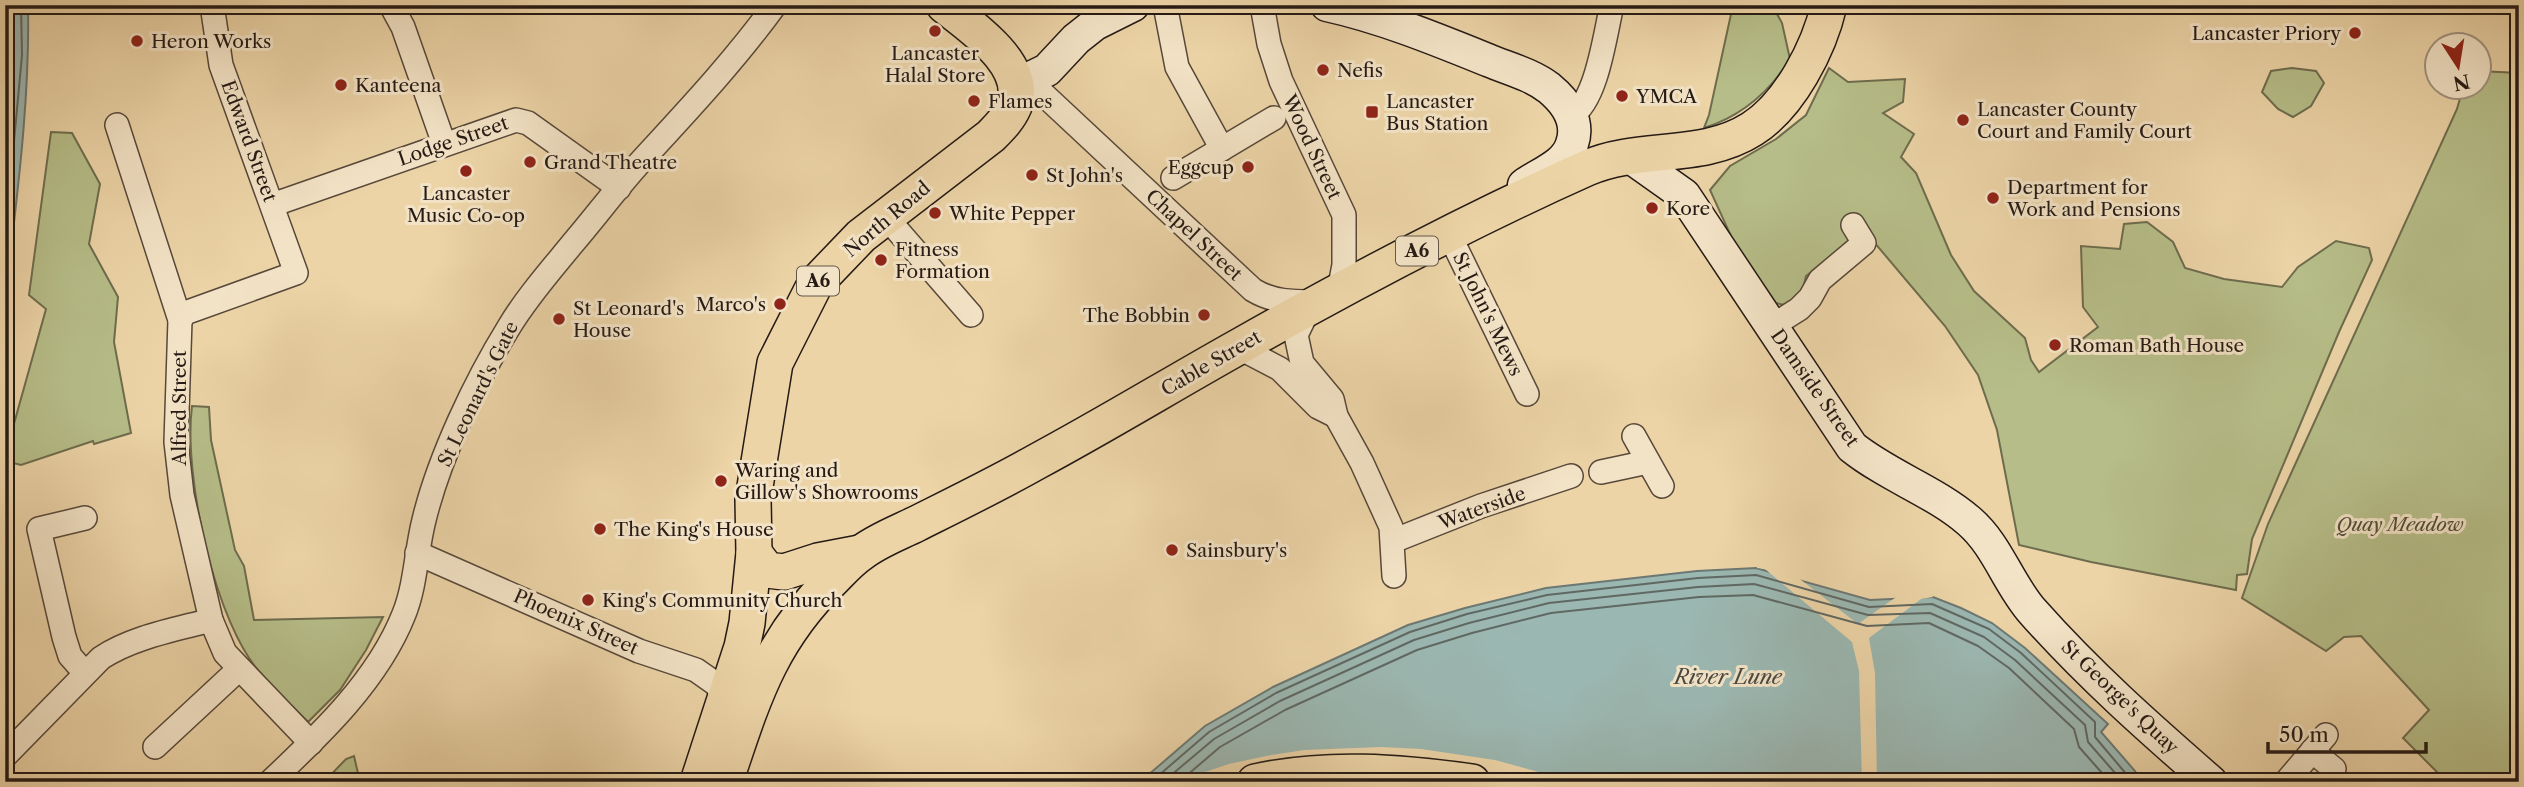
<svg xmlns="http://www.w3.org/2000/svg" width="2524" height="787" font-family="'Libre Caslon Text',serif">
	<rect width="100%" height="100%" fill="#ecd4a7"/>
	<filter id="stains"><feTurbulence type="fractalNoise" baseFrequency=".00286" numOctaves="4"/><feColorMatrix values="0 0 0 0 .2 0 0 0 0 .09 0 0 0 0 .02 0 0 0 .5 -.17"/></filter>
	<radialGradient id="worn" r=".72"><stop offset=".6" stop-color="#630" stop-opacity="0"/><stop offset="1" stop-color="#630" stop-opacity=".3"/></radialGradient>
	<g fill="#b6bd88" stroke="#6e6c4e" stroke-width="2">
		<path d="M1733,5H1772L1782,23L1790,59C1769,93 1742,116 1704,128L1709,115Z"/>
		<path d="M1829,68L1848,82L1905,79L1903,102L1883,113L1914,134L1901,157L1916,173L1951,255L1974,291L2025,338L2031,360L2039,372L2098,327L2083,307L2081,246L2120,249L2124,224L2147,222L2173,242L2185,268L2224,279L2282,287L2298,267L2336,241L2369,248L2372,260L2339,332L2252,539L2247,574L2237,575L2236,590L2091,562L2019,545L1997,430L1978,375L1945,326L1868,235L1845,246L1806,276C1803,293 1799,297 1784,305L1776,303L1735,245L1710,190L1730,166L1776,139L1806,115Z"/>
		<polygon points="2292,68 2316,71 2324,83 2311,106 2293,117 2278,109 2262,92 2271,71"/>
		<polygon points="2479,71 2519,73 2519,782 2447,782 2403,738 2429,710 2361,636 2344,637 2326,651 2242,598 2268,524 2457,109 2463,88 2478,88"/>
		<polygon points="51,132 72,133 100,184 89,244 118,297 114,342 131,433 94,444 93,441 21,465 5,461 5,456 46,309 29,295"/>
		<path d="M192,406L209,407L211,440L235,550L244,566L254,620L383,617L366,650L340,690L308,722L292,706H288L262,678L263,676C215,626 183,475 192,406Z"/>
		<polygon points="354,756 360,782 324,782 346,759"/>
	</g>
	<g fill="#9bb7b1" stroke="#6c7873" stroke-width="2">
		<path d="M5,5H28C30,104 16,203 5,301Z"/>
		<polygon points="1756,568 1870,600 1933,597 1961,608 1992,623 2025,648 2108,724 2101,732 2135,771 2142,782 1140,782 1205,726 1273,687 1408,625 1465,608 1546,588 1697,571"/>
	</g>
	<g fill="#ecd4a7">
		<polygon points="1757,565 1796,576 1858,624 1899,595 1931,593 1933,597 1921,599 1869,638 1875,673 1877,782 1862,782 1859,671 1852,642 1765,569 1757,568"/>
		<polygon points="1381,747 1421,749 1495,760 1575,782 1175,782 1229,764 1266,756 1304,750"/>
	</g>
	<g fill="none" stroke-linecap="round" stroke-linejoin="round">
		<g stroke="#606863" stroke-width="2">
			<polyline points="5,159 13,55 12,5"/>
			<polyline points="5,239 22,55 21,5"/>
			<polyline points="1151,782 1209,732 1276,693 1410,632 1467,614 1547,595 1698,578 1756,575 1869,607 1932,604 1989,629 2021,653 2095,722 2095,737 2133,782"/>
			<polyline points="1163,782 1214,739 1280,701 1414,640 1469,623 1549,603 1698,587 1754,584 1868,615 1930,613 1984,637 2015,660 2085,725 2088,742 2123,782"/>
			<polyline points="1179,782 1220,747 1285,710 1417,650 1472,633 1551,613 1699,597 1753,595 1867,626 1929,623 1978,646 2009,668 2074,729 2079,747 2110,782"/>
		</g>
		<defs>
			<g id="street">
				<polyline points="391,5 403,27 444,144"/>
				<polyline points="1165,5 1177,67 1222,149"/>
				<polyline points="1262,5 1269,44 1281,81 1344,215 1344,265 1339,291"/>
				<path d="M1016,85L1041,92L1253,290C1273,302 1292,302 1315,302"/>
				<path d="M1572,115C1597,100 1605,34 1612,5"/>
				<polyline points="117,125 180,320 176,442 182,495 211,620 225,653 311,743"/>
				<polyline points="1173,178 1274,118"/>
				<polyline points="272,205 516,120 528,123 619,188"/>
				<polyline points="885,216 971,315"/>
				<polyline points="1449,234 1527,394"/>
				<polyline points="1309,308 1296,335 1302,363 1332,399 1336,416 1362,463 1391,527 1394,576"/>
				<polyline points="180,320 185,313 296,273 221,65 212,5"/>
				<polyline points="1772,326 1799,309 1810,298 1820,280 1864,243 1853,225"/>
				<polyline points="1238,347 1280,369 1318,407 1336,416"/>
				<polyline points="1634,436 1662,486"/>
				<polyline points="1601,472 1648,462"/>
				<polyline points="1393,541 1481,506 1571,476"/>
				<polyline points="417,553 639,651 696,670 716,684 725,699"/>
				<polyline points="85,673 70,656 64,637 39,529 85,518"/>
				<polyline points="155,747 239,669"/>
				<polyline points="2312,751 2334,769"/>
				<path d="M5,756L101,658C133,637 174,630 211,620"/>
				<path d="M270,782C321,734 378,680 404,614C416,584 416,551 424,520C439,458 475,382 509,327C527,297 551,270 573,243C597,215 619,185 644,158C690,108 735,60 775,5"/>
				<polyline points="2286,782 2326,735"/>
			</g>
			<g id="secondary">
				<path d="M1327,5C1382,17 1438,40 1490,61C1510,69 1532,75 1549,88C1566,102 1580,121 1572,144C1566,165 1541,173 1524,185"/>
				<polyline points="1016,85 1047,70 1076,39 1095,24 1133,5"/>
				<path d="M1629,156L1684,195L1852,447C1888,476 1934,491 1969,521C1998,546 2008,584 2033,612C2088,674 2149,728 2211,782"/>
			</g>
			<g id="primary">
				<polyline points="754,553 767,570 784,572 818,561 860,553"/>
				<path d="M698,782L742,647L747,623L754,553L753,499L775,363L815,284L861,236L991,136C1000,127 1009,118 1014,106C1029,64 971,27 944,5"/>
				<path d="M725,782C753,699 769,641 834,578C842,570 850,561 860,554C876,541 898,533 916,524C956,504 997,484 1036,462C1105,425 1172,384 1240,346C1353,282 1468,221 1587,168C1639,145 1702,161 1752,129C1790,105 1819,48 1829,5"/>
				<path d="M1255,782C1327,766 1399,772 1472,782"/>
			</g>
		</defs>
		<use href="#street" stroke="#57483a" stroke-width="26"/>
		<use href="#secondary" stroke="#251a15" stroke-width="35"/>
		<use href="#primary" stroke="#251a15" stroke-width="38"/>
		<use href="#street" stroke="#f3e3c6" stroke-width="23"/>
		<use href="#secondary" stroke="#f3e3c6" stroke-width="32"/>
		<use href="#primary" stroke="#ecd4a7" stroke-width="35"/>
	</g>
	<g fill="#8f2418" stroke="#f3e3c6" stroke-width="2.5">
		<circle cx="935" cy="31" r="7"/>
		<circle cx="2355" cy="33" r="7"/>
		<circle cx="137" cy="41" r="7"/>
		<circle cx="1323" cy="70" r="7"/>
		<circle cx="341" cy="85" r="7"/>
		<circle cx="1622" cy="96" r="7"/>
		<circle cx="974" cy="101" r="7"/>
		<rect x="1365" y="105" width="14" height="14" rx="3.5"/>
		<circle cx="1963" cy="120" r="7"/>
		<circle cx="530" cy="162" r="7"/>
		<circle cx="1248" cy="167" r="7"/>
		<circle cx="466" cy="171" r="7"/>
		<circle cx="1032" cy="175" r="7"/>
		<circle cx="1993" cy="198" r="7"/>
		<circle cx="1652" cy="208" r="7"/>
		<circle cx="935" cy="213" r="7"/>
		<circle cx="881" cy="260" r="7"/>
		<circle cx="780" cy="304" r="7"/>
		<circle cx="1204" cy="315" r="7"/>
		<circle cx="559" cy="319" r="7"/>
		<circle cx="2055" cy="345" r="7"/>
		<circle cx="721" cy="481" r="7"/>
		<circle cx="600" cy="529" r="7"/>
		<circle cx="1172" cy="550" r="7"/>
		<circle cx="588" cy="600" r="7"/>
	</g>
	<g text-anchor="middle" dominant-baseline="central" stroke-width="6" stroke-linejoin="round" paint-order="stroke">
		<g fill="#f3e3c6" stroke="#63564a" stroke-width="2">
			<rect x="1396" y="236.5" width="42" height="29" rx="5"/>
			<rect x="797" y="266.5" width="42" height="29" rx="5"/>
		</g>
		<g font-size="18" font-weight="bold" fill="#251a15">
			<text x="1417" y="251">A6</text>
			<text x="818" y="281">A6</text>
		</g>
		<g font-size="19" fill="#251a15" stroke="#f3e3c6" text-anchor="start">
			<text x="2341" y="33" text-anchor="end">Lancaster Priory</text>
			<text x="151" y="41">Heron Works</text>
			<text x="935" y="53" text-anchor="middle">Lancaster<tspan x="935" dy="22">Halal Store</tspan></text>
			<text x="1337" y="70">Nefis</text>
			<text x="355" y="85">Kanteena</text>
			<text x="1636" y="96">YMCA</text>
			<text x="988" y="101">Flames</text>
			<text x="1386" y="101">Lancaster<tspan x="1386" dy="22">Bus Station</tspan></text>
			<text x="1977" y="109">Lancaster County<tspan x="1977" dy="22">Court and Family Court</tspan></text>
			<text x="544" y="162">Grand Theatre</text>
			<text x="1234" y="167" text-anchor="end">Eggcup</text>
			<text x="1046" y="175">St John's</text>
			<text x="2007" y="187">Department for<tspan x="2007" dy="22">Work and Pensions</tspan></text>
			<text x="466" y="193" text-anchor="middle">Lancaster<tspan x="466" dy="22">Music Co-op</tspan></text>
			<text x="1666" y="208">Kore</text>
			<text x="949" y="213">White Pepper</text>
			<text x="895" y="249">Fitness<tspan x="895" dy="22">Formation</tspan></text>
			<text x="766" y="304" text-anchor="end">Marco's</text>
			<text x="573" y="308">St Leonard's<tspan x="573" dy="22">House</tspan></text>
			<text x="1190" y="315" text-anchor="end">The Bobbin</text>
			<text x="2069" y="345">Roman Bath House</text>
			<text x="735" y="470">Waring and<tspan x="735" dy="22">Gillow's Showrooms</tspan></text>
			<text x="614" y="529">The King's House</text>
			<text x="1186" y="550">Sainsbury's</text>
			<text x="602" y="600">King's Community Church</text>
		</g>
		<g font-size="19" fill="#251a15" stroke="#f3e3c6">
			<text transform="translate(249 141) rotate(70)">Edward Street</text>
			<text transform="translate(453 141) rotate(-19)">Lodge Street</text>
			<text transform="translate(1312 147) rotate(65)">Wood Street</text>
			<text transform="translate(887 219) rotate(-40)">North Road</text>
			<text transform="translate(1194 235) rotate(43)">Chapel Street</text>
			<text transform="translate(1488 314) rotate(64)">St John's Mews</text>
			<text transform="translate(1211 363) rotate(-30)">Cable Street</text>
			<text transform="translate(1815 388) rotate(55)">Damside Street</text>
			<text transform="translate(478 394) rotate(-64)">St Leonard's Gate</text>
			<text transform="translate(179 408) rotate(-90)">Alfred Street</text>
			<text transform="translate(1482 508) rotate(-20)">Waterside</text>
			<text transform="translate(576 622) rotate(24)">Phoenix Street</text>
			<text transform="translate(2120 697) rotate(44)">St George's Quay</text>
		</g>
		<g font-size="19" font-style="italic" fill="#504b38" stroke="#f3e3c6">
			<text x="2400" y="524">Quay Meadow</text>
		</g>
		<g font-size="21" font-style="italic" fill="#484944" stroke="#f3e3c6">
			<text x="1728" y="676">River Lune</text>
		</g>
	</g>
	<rect width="2524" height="787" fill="none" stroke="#ecd4a7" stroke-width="28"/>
	<rect x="7" y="7" width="2510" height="773" fill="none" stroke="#251a15" stroke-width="3.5"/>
	<rect x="14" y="14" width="2496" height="759" fill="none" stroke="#251a15" stroke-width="2"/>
	<g transform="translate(2458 66) rotate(168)"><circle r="33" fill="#f3e3c6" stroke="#a1937f" stroke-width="2"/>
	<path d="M0-5L12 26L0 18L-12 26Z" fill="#8f2418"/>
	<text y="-10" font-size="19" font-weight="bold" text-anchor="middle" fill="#251a15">N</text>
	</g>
	<path d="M2268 742v10h158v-10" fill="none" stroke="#251a15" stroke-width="3.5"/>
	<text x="2279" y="742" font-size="21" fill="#251a15" stroke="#f3e3c6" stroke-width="5" paint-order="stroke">50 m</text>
	<rect width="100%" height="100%" filter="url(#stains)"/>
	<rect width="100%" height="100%" fill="url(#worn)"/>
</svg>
